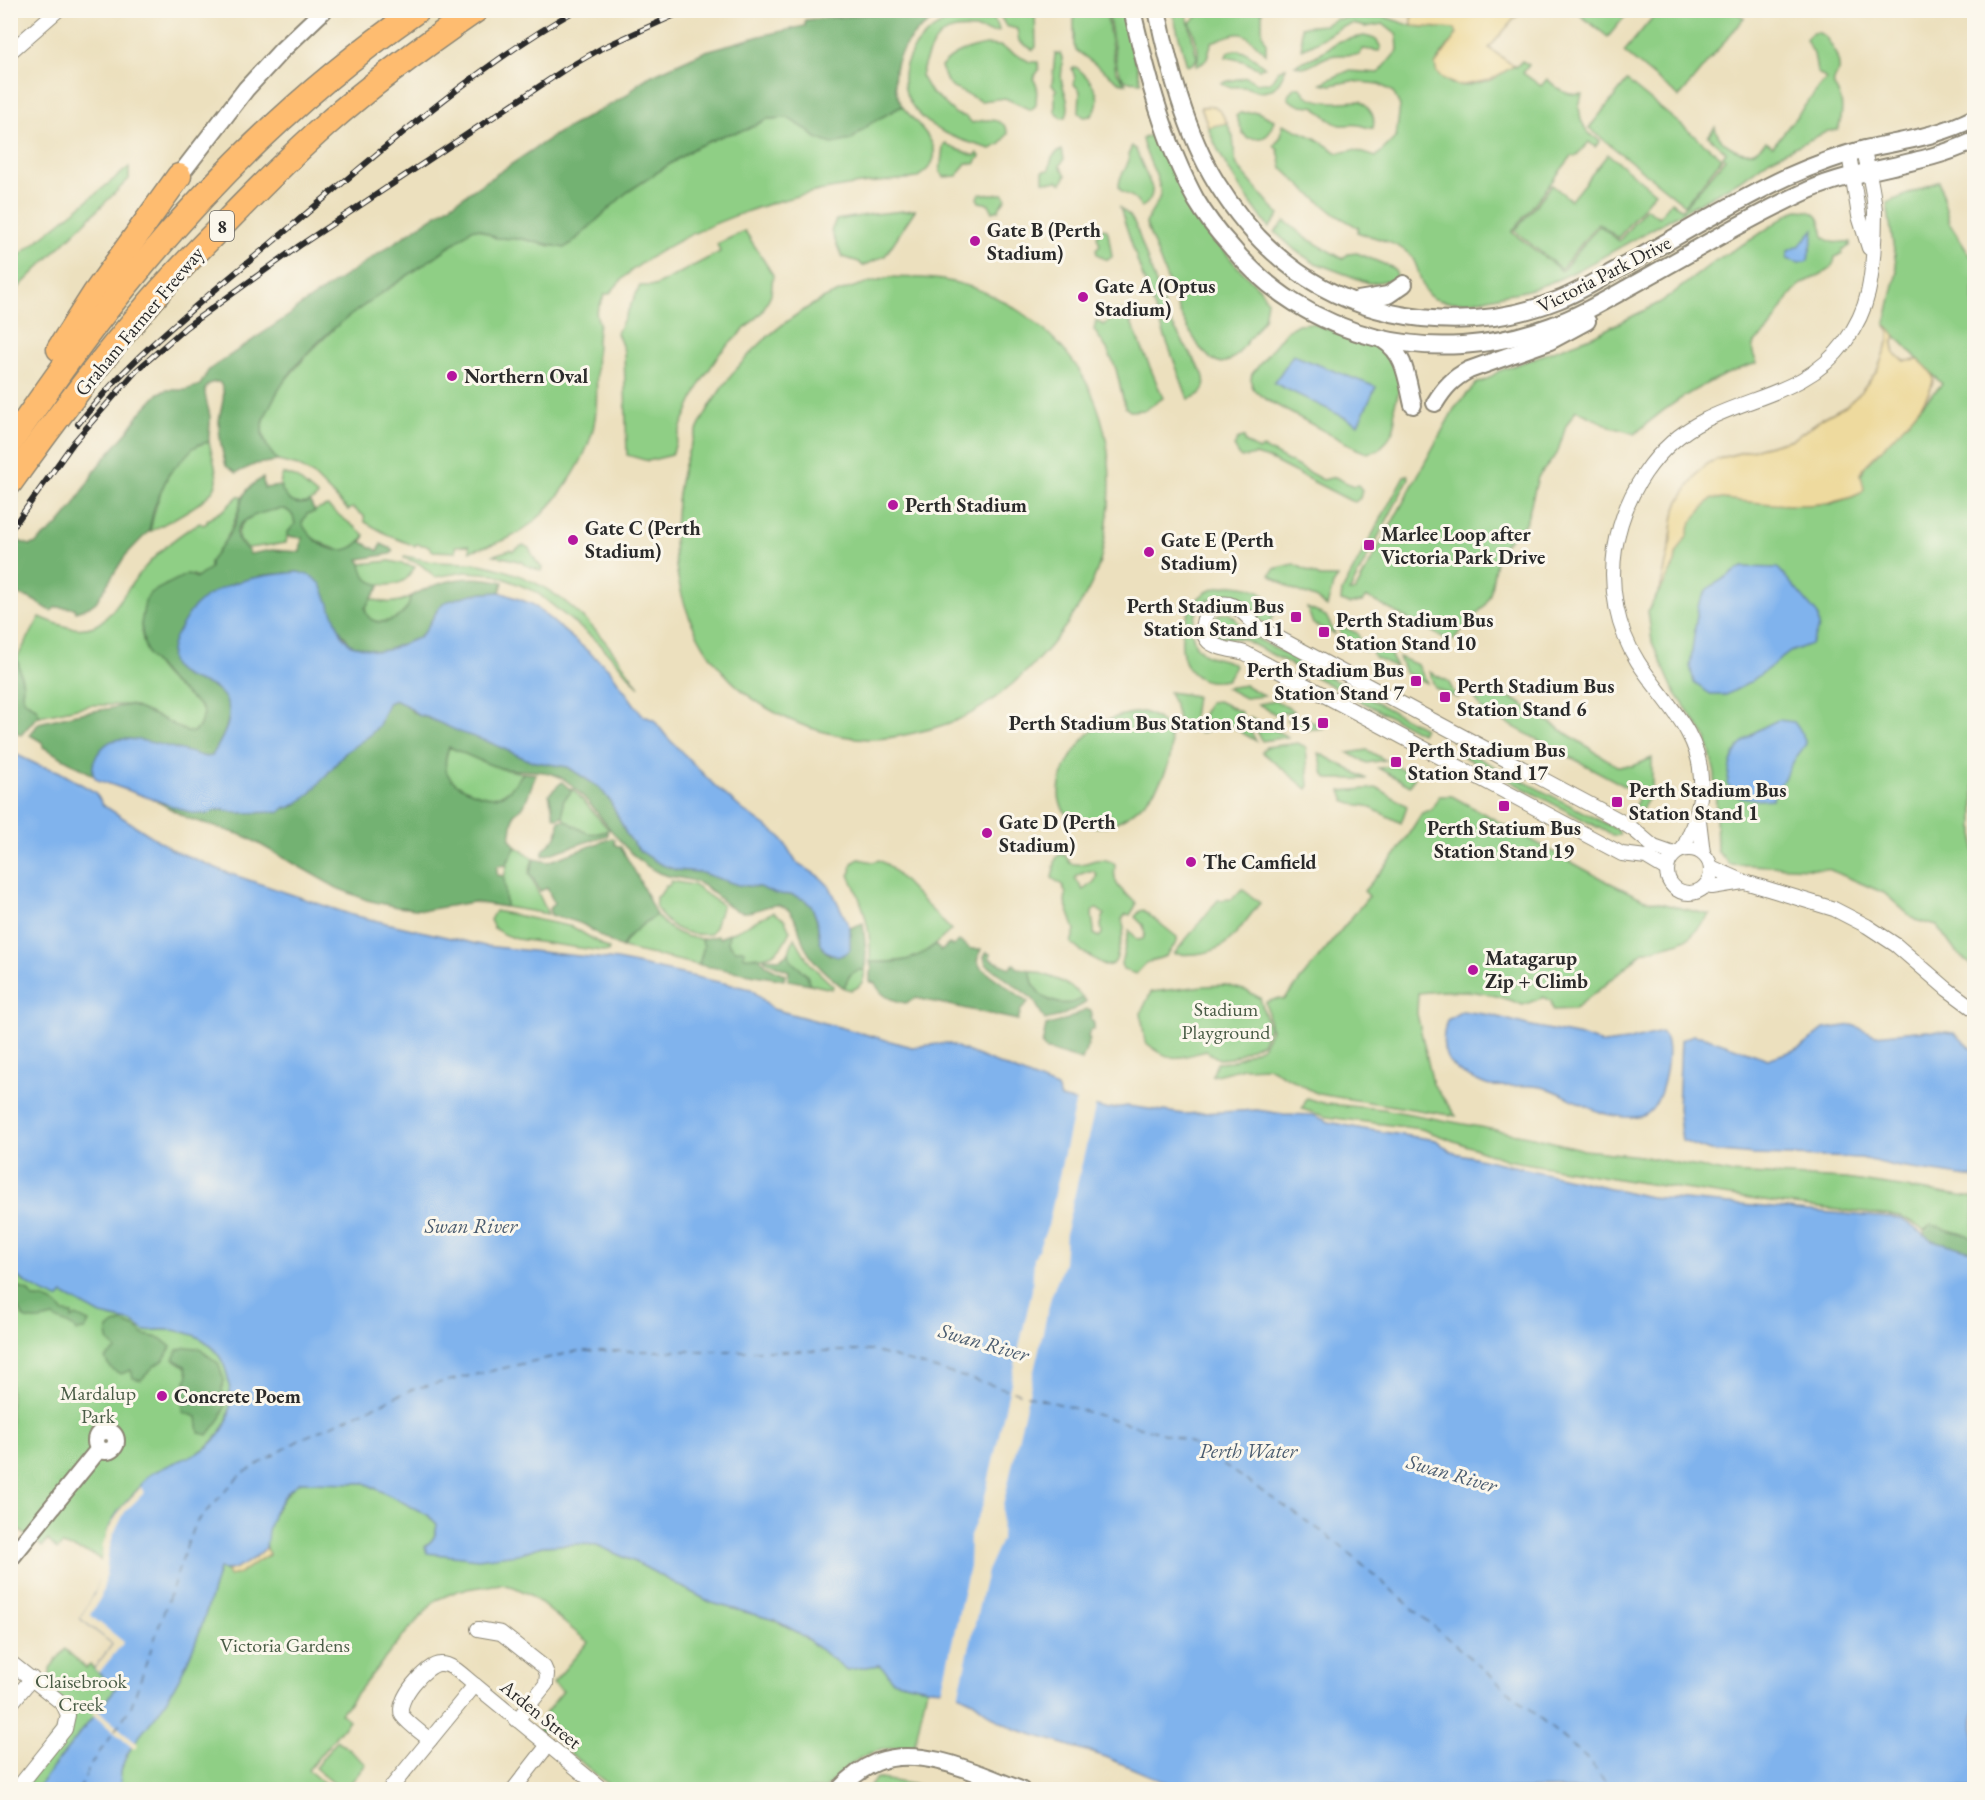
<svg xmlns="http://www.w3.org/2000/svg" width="1985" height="1800" font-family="'EB Garamond',serif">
	<rect width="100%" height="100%" fill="#fbf7ec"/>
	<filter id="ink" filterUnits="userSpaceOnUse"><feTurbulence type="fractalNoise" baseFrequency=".0167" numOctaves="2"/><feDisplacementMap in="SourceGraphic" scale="12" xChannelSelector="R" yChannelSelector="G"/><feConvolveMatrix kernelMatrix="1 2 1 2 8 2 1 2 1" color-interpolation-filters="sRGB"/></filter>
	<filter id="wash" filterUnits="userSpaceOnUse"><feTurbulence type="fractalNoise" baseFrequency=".008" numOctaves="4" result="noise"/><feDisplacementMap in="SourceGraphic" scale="24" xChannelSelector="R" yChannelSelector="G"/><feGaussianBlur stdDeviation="1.35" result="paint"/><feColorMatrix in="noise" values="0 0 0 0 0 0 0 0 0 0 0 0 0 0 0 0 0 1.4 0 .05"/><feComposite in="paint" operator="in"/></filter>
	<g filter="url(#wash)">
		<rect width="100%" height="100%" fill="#ece0be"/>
		<g fill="#8fcf85" stroke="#5d7d58" stroke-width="1.5" fill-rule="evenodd">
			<polygon points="1005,11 1032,11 1035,13 1036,47 1033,50 1019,41 1017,29 1006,26 1000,16"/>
			<polygon points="1078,11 1106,11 1116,71 1126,84 1119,82 1076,50 1074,45 1074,15"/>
			<polygon points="1108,11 1123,11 1141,82 1126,81 1122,77 1117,66"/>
			<polygon points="1172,11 1186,11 1197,58 1194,63 1187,66"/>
			<path d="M1200,11H1262V33L1266,42V54C1241,30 1246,29 1212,42C1207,53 1210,62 1196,66C1202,52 1194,36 1190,22L1197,17Z"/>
			<polygon points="1575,11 1622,11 1627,14 1608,37"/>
			<polygon points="1658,11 1734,11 1744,18 1679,97 1624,52"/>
			<path d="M973,13C986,13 997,17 999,31C991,34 984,30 976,29C966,28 951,28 943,34C931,42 924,63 921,76L931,93L939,98L956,114L967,117L972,123C984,119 1004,116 1008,133L1001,144L991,149C968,142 943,136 924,119C878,79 918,24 967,15L968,17L972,16Z"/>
			<path d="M1382,16L1412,26L1455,29L1457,34L1438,59L1440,77L1452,84L1465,86L1490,80L1514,66L1516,67L1522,61L1529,65L1523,73L1541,86L1547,79C1558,89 1566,97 1582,94L1579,107L1581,120L1587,132L1600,141L1595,147L1589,142L1575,157L1572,156L1512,232L1562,271L1599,225L1619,241L1646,208L1659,217L1671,202L1683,209L1725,159L1723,156L1726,152L1708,136L1715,127C1717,142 1740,156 1754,151C1758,149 1763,144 1766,141L1773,146L1826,79L1817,72L1814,54L1806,40C1819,16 1841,55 1839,71C1827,89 1838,86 1841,101C1843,111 1841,121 1838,130L1828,131L1770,159L1743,179C1703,200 1663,223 1624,245C1594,262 1557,283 1524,291C1517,293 1509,293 1502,295C1482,300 1455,306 1435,299C1419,294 1421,267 1411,256C1398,242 1374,238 1357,232L1359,228L1336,215L1303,188L1285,171L1282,168L1278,150L1274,146L1281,136L1283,124L1315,138L1338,153L1354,150L1376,157L1396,137L1400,106L1393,92L1379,84L1351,81L1331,85L1321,83L1348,71L1379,73L1398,50L1397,35L1383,24L1365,27L1353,24L1341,27L1315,43L1302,49L1301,27L1324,25L1336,19Z"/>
			<path d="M1364,36C1373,38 1377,38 1381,48L1379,51L1363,49L1359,55C1350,55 1340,54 1330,56C1317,59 1310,72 1295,65L1316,56L1339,41Z"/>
			<path d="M986,45L1000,46L1030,62H1038L1039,70L1033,78L1037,86L1036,105L1031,110L1005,98L981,101L953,88L947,82L941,67C954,52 968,49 986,45Z"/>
			<polygon points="1237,50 1247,53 1265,67 1259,69 1243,61 1226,57 1228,52"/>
			<path d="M1060,53C1066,62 1059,73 1062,83C1065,94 1071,105 1066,117L1061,118L1055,112V93L1057,90L1052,85L1055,54Z"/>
			<path d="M1076,67C1091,79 1107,98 1091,116L1084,117L1079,113L1080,91L1074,84C1077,77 1073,74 1072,68Z"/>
			<path d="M1286,67C1281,81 1274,95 1257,91C1252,90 1248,87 1243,87C1234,86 1228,89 1221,83L1246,77L1257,83H1270L1278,71Z"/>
			<polygon points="1627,81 1722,158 1685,205 1589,128"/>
			<path d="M1295,87H1300C1302,89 1304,93 1306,95C1320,105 1345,102 1361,101C1370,110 1376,115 1373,128C1367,129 1365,126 1359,125C1349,123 1342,128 1333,122C1327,118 1324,113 1317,110L1316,107C1306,104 1296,108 1288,98L1289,93Z"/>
			<path d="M902,106C919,128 957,154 916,178C893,181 870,182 847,186C778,196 687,228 631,271C623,278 616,286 609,294H605L596,313L599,323C594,349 598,383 596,410C593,457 551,517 509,538C497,544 482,547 470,551L469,545L456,546V552L433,551L429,546L416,544L415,546L390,536L365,522L364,516L353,508L348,510L313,475L298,466L278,461L268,450L262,430L266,413L282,384L309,353L343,320L451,246L472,229H479L496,238L523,239L551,246L571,244L626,193L694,148L724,135L746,130L767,119L788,118L806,129L816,138L851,140L871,123Z"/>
			<path d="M1257,112L1274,120C1269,137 1266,140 1247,138L1243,133L1236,116L1240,113Z"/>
			<path d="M1227,123L1233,137L1235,160L1238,167L1279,215L1269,228C1245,195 1222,165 1208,127Z"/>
			<path d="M1158,131L1204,226L1235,264L1260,289L1267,301L1264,319L1237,355L1229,361L1221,363L1211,359L1200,348L1189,330L1180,313L1146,224C1148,213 1159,206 1160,194C1162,180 1144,155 1142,139Z"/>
			<polygon points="946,143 948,146 975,156 977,153 980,156 975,164 966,163 957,176 944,177 940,172 943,146"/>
			<path d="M1132,146L1136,150L1152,188C1153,196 1148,205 1141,207L1133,197L1122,192L1119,188C1119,176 1123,175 1127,165C1130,158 1128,152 1132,146Z"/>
			<path d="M1062,150L1064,159L1060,166L1066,175L1062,183H1060L1058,181L1052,182L1043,181V171L1049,170C1051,159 1052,154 1062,150Z"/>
			<polygon points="1608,154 1655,192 1618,238 1598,223 1561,269 1515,231 1552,185 1571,200"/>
			<polygon points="129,167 129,179 11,295 11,262"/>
			<polygon points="1939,181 1949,222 1974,261 1974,968 1955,951 1937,926 1915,920 1884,893 1828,869 1729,864 1717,851 1715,774 1707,739 1673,689 1652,642 1648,611 1675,563 1676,554 1687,536 1691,522 1712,498 1774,504 1830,504 1855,496 1864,467 1942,384 1885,325 1897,271 1887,203"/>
			<polygon points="980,194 1004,194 1006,199 1000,206 999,210 993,212 989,204 979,202 977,198"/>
			<path d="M1120,208L1130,216L1135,224L1168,318L1203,374C1208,389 1201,396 1188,399L1139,266Z"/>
			<polygon points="915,210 885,256 863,266 859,262 842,257 831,231 836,220 873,214"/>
			<path d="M1798,210C1819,210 1821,219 1824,237C1835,247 1839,240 1851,242L1850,246L1842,250V253L1835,257C1834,275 1810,276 1798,287C1785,298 1780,316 1769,329C1765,335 1756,339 1753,346C1751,351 1755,358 1757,363C1711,377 1670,402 1635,434L1612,427L1576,410L1566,426L1557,454L1538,477L1526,523L1498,550L1490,594L1485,605L1452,641H1450L1366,597L1362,602L1349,604L1341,601L1342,591L1404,476L1408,475L1409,478L1349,592L1355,591L1454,409L1476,384L1486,380L1499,371L1591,337L1663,301L1716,260L1752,239L1790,213Z"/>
			<path d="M1285,221L1306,238L1343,259L1348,254L1357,253L1391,267L1396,271L1397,281C1386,279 1379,283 1369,283L1313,262L1296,251L1275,232Z"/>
			<path d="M1102,228L1106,229L1108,232L1112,257C1106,262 1103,258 1097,254L1096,249L1100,245L1097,236Z"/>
			<polygon points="745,231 773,275 771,294 762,312 720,353 701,382 682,424 672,455 648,461 627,455 624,351 617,333 640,286 655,286 720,252 717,244"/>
			<path d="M892,277C911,278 930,277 948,281C974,286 998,297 1019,311C1089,357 1115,425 1109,505C1107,524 1105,543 1100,561C1093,587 1075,614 1059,635C1036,665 993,706 957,720C935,729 891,740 867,739C833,737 797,726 767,708C712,675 682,622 675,558C673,544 675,530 676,516C679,425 745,339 825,298C846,288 869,282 892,277Z"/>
			<polygon points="1114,310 1124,311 1131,322 1163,398 1145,410 1130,411 1125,407 1116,369 1107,349 1094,330 1096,320 1103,325 1111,320"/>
			<path d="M1312,323L1358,341L1381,347L1391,353L1401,384L1394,408L1395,424L1393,430L1387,441L1378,450L1367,453L1357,449L1267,400C1257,393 1248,388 1252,374L1286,331L1298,324Z"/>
			<polygon points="1244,437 1245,442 1258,450 1264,448 1323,480 1335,477 1353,486 1358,485 1362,490 1360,498 1355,502 1351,501 1269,459 1255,455 1241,458 1234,447 1237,440"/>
			<path d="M209,442C212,454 216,467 217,479C217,500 167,521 150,532C156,500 171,448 209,442Z"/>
			<path d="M283,474L295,477L318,496C298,516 272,495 283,474Z"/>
			<path d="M238,496L242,497C235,525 227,540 210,562V568L197,578L194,575L187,574L176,582L165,585C160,594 142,616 141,625C140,648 161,675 178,688C188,696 199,701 204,714L199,727L193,732H187L161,718L130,705H91L40,716L36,708L25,701L22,694L23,685L17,658L40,617C57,624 76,633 94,626C111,619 127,588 140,573C157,553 176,535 200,523L203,525L207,523V520L224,510Z"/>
			<path d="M327,506L365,535C362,541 359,546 353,549C336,556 288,530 306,515C310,511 321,509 327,506Z"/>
			<path d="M285,509C292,513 294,516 295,524L288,532L286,543L248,548L239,541C233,517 267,508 285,509Z"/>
			<polygon points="523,545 529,548 536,561 542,568 541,571 523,564 522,562 494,555 510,550 513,551"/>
			<path d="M405,556C416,558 426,561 437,562C451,563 465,562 479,564C556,578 597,625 639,687L599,643L536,592L494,574L465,572L435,577L420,564L404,558Z"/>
			<path d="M390,561L415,567C412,571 410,576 406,579C397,587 374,587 366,578C362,574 362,569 361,564Z"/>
			<polygon points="1294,564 1320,577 1338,577 1333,585 1327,607 1315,598 1290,588 1270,575 1274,569"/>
			<path d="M1232,585C1254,586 1271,592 1274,616L1267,625C1258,619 1232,599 1223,598C1197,592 1184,632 1198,648C1208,661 1224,656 1235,666L1227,680C1221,681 1214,682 1209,681C1171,675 1177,615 1201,596C1210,588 1221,587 1232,585Z"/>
			<path d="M410,597C411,630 347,629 371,598C383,604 398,604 410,597Z"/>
			<polygon points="1307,608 1326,616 1335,634 1313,624"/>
			<polygon points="1228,613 1234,617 1246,633 1424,728 1421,733 1243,639 1219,637 1213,630 1212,622 1219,614"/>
			<polygon points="1338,625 1357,633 1365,651 1343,641"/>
			<polygon points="1369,641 1388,649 1396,667 1374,657"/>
			<polygon points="1399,657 1418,665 1427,683 1405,673"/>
			<polygon points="1429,672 1448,681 1457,698 1435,688"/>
			<polygon points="1245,685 1264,696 1245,698 1226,688"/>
			<polygon points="1491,691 1499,692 1515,700 1617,766 1633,766 1652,758 1652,792 1638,816 1632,813 1639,797 1636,792 1482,710 1473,694 1477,692"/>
			<polygon points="1169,692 1196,696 1192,724 1180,728 1175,706"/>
			<polygon points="1218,701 1241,712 1256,741 1226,723 1200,733 1203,714 1209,702"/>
			<polygon points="1276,701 1294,711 1294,712 1275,714 1258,704"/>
			<path d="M1143,712C1218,735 1125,857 1073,820C1040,798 1073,744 1097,727C1111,717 1126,713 1143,712Z"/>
			<polygon points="1250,717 1288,737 1262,741"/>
			<polygon points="1305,718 1324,728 1306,730 1287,720"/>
			<polygon points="1298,743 1306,748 1309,786 1307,789 1262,752 1266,747"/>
			<path d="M449,747L502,769L523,773C517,781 510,792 499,796C486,800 455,787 448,775C443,766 446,756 449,747Z"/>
			<polygon points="1461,749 1618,830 1620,835 1614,836 1465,757 1459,753 1458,750"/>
			<polygon points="1367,750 1385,760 1367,763 1348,753"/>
			<polygon points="1319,753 1367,779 1328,779 1324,775"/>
			<polygon points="1396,766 1415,776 1410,786 1378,768"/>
			<polygon points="1378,788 1407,806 1401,823 1367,806 1352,804 1345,801 1341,791"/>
			<polygon points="573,789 609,830 593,835 584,832 565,820 563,816 563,801"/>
			<path d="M1439,796H1452L1602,879L1643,899L1710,915L1690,937L1680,942L1643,952L1604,986L1574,1009L1553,1010L1551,1001L1544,997L1523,1005C1484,989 1459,989 1418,993L1417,1014L1433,1084L1456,1116L1318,1094L1268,1067L1243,1068L1212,1076L1217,1063L1231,1062L1262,1047L1271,1030L1266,1002L1280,998L1284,1000L1369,896L1364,891L1396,854L1422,813L1431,810Z"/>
			<path d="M516,847L533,858L529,873L548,914L506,907C503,883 502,867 516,847Z"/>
			<path d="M1059,855H1065L1070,863C1087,869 1096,852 1115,864C1112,887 1121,889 1136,903L1135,907L1130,915L1126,914L1122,919L1124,929L1116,960L1113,964L1106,966L1079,950L1071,943L1075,930L1065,902L1066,894L1062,885L1052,878L1056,858ZM1089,871H1094L1097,875L1094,882L1083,890L1075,878L1078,875ZM1097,909L1104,914L1101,925L1102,934L1099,937L1094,934C1095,926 1090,916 1093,910Z"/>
			<path d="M859,859L873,862L879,860L888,865L951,930C921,958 912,963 870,962C872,930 863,903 849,875L851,872L852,863Z"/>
			<path d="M671,881L693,885L722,905L715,927L710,934C691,936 673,931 661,915C661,914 656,908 656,907C655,904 656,900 656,897L660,895L666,886H669Z"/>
			<path d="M1242,889L1260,903C1231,939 1225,958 1174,954L1218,900L1232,899Z"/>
			<polygon points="1143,910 1177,937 1177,942 1166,956 1146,963 1136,974 1123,970 1121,964 1129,930 1138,940 1143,939 1145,934 1143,925 1135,917 1140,911"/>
			<polygon points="495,911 573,927 609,949 608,952 517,939 503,934 494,928 490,920"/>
			<path d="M773,912L785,920L790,931C777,960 768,957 738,958L723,941L729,934Z"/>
			<path d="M656,915C669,931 682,937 701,939L704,946L699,965L622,948C626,935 645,923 656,915Z"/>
			<path d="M795,938L810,964L833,986L832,989L810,984C804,964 778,965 795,938Z"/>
			<path d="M865,970C864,980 862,987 851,990L844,988C848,976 852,969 865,970Z"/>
			<path d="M1031,970C1050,977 1070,982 1083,998C1062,1012 1030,998 1031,970Z"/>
			<path d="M1226,985L1247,991L1260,998L1269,1028L1262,1043L1231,1058L1219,1059L1206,1051C1175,1059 1171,1063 1145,1042L1141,1013L1151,992L1203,986Z"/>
			<polygon points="1307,1098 1326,1104 1383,1109 1533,1137 1584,1150 1640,1156 1730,1173 1846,1179 1974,1198 1974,1245 1924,1230 1901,1217 1784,1204 1636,1182 1507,1160 1421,1129 1327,1117 1302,1109"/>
			<path d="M10,1271C26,1285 40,1292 60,1297L62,1293L109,1317L133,1322L145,1331C191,1325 225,1340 230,1390C231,1405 230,1418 222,1430C204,1457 187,1455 162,1469C156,1472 146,1476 143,1482C138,1489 145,1483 138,1489C117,1510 104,1531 101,1561L95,1555L62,1545L57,1550L48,1540L42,1547L29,1535L28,1537L11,1523Z"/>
			<path d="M300,1481L365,1483L428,1515L437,1524C436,1535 434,1540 425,1546L427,1553L518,1554L542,1546L580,1544L597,1545L639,1564L712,1603L774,1620L799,1633L847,1670L879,1665L887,1672L892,1680L927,1688L914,1748C874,1745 850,1759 825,1789H614L565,1749L557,1736L551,1733L539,1731V1721L563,1691L553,1683L588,1642L529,1594L514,1587L501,1584L460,1590L436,1600L403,1636L341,1713L349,1720L308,1770L329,1788L328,1789L121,1790C115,1757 143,1734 160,1709C190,1667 205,1618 219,1569L227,1571L229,1576L269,1555C258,1530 282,1496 300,1481Z"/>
			<polygon points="65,1649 86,1668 90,1665 116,1688 36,1789 16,1790 68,1715 50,1694 50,1668"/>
			<polygon points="337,1740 366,1764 346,1789 341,1789 315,1768"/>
			<polygon points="876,1778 938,1789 867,1789"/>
		</g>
		<g fill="#73b272" stroke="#4f6e4e" stroke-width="1.5" fill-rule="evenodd">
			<path d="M915,10L952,11C913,26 879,62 902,106L871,123L851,140L832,144L816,138L806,129L788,118L767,119L746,130L724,135L694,148L626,193L571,244L564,248L523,239L496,238L479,229H472C406,284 315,321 273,400C269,409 262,419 262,430C262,442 271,453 278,461L256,464L236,473L226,466C222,452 219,438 219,423C219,410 229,393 219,382C195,381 209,405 210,417C211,426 208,434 209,442L200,444L193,448L168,475L154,508L149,531L125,556L96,602L89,607L76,612L75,608L56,607L51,611C37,603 28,594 11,594V547L15,540L30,545L36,543L58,525L73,507L98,466L128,431L141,412L159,393L167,390H186L200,385L208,371L213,367L291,314L297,308L558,133L626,96L639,83L650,76L706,51L760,36L805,26V20Z"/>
			<path d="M263,478L264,488L280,486C287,501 294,507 310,502L315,512L307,514L302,523C314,548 348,563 365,535L362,542L378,551L381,544L392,549L393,552L390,554L359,559C365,574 362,580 381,585L365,608C368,634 411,620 410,597C441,579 469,574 503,582L500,592L472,594L438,609L425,631L418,638L387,650L377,651L351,645L298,572L266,575L233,583L196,606L183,675C193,680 205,682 215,688C242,703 224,737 212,756L206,757L129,739L95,776L43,747L42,742L30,735L39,723L76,714L130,705L161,718L187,732H193L199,727L204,714L201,707L170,681L148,655L144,644L141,624L145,601L150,593L187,574L197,578L210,568V562C219,550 227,539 234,526C244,503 237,492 263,478ZM285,509C292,513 294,516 295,524L288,532L287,536L302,538L300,552L272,550L250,554C247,547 241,546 238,540C229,518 271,509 285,509Z"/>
			<polygon points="17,658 23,685 22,694 25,701 36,708 40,716 34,720 21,735 11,729 11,668"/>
			<path d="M395,700L409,707L412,712L489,742L530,761L568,767L600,788L610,801L627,835L640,851L676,870L699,872L738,885L759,887L776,894L793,895L805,900L812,907L817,921L820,940L824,950L830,955L851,936L850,928L863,923L866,952L865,970C852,969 848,976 844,988C830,977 815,965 806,949C800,937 798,917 787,909C772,898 758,914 743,912C727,910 716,892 702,885C689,877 673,879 659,873C618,853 601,807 565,780C547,767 521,773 500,768C483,763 466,754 449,747C446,755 443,766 448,775C455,787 486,800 499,796C510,793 517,781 523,773L536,774L524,806L514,814L510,839L516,847L508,860L506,865L497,866V875L504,876L506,907L473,902L426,910L397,907L367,900L337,888L245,836L187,818L153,799L192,813H207L215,810H225L238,813L280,812L284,808L292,807L309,795L346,752L369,736L379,725L388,703Z"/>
			<polygon points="562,782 572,791 563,801 563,816 557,818 554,816 549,794"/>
			<path d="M565,820C584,830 584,838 607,831L608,835L543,856V851C553,839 559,839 559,821Z"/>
			<path d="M612,838L615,840L614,843L617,846H620L638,877L656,915C645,923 626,935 622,948C608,942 597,933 584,925C574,920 562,918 551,915L549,909L554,903L547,888L540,891L530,873L534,859L548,862Z"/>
			<polygon points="729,933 728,943 735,950 744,950 744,957 759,957 766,965 785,975 784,980 699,965 704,946 701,939 718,936 720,938"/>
			<path d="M959,941L971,949H981L977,961L981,968L1028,1002L1021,1010L1018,1020L916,998L906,1003C892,1000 882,998 875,983L870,982V972L872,970L870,962C898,963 913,962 935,945L941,951L949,944L953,946Z"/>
			<polygon points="789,952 790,960 807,975 810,984 788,980 789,971 767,962 764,958 780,959"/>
			<path d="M987,952L990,954V959L1010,968L1014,964L1018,968L1031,970C1030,998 1062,1012 1083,998L1086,1001L1084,1004L1061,1016L1045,1020L1033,999L986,964L984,957Z"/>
			<polygon points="1086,1009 1091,1011 1092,1016 1091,1018 1094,1024 1094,1030 1090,1030 1088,1037 1090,1039 1082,1060 1045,1049 1042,1045 1046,1026 1068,1019"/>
			<polygon points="1931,1225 1969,1236 1974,1241 1974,1252 1932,1240 1925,1235 1924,1230"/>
			<path d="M11,1284L28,1291L33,1298C45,1297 57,1303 64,1313L72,1314V1319L76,1316L89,1322L85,1330L77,1331C71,1323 61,1323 53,1317C42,1320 34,1322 24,1318L20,1310L11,1304Z"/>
			<path d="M122,1322L137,1328L144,1335L160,1338L171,1347L163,1361L154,1366L141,1380L133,1378L131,1370L121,1374C112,1371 108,1366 105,1358L117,1350C109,1344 106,1339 108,1329L114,1324Z"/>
			<polygon points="186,1347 198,1348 218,1363 224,1380 222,1389 225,1406 221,1418 208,1435 199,1433 197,1417 183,1412 183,1392 188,1374 185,1366 173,1359 178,1350"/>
		</g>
		<g fill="#eeda9e" stroke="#8c8264" stroke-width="1.5">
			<polygon points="1463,10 1521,11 1489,48 1514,66 1490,80 1458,86 1440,77 1437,73 1435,65 1457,34 1455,29 1412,26 1412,14"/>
			<polygon points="1214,106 1221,112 1227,123 1208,127 1201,107"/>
			<path d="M1885,325L1896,336L1893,344L1895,354L1905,361L1919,360C1924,365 1933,371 1933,378C1935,400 1880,450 1864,467L1861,474L1864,489L1861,493C1817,514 1759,502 1712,498L1691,522L1687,536L1676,554L1675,563L1660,591L1670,545L1674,515L1679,501L1698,472L1708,463L1724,457L1793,439L1823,418L1847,405L1859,394L1877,371L1889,340V333Z"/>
			<path d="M266,1548L269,1554L238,1574L229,1576L227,1571C242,1567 254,1559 266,1548Z"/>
		</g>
		<g fill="#80b3ed" stroke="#566f8c" stroke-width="1.5">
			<path d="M1814,229C1814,240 1809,249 1808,261L1799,263L1787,259L1788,251L1800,245Z"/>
			<polygon points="1293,355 1376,387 1358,424 1274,383"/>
			<polygon points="1742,567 1778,568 1818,615 1819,627 1811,644 1790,652 1749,683 1726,695 1712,695 1694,683 1690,666 1698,606 1707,589"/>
			<path d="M298,572L311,576L321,584L338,626L343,637L351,645L377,651L387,650L418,638L425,631L438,609L445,602L472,594L500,592L532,604L609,669L642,715L654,720L667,737L715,786L743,810L781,837L796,862L820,877L830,887L850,928V950L845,954L837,957L824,950L820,941L817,920L812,907L805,900L793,895L776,894L759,887L738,885L699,872L676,870L660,864L640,851L627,835L610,801L600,788L568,767L530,761L489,742L462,733L422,715L419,716L409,707L395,700L388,703L379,725L369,736L346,752L309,795L291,807L284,808L280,812L238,813L224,810H215L208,814L192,813L104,782C81,779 97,744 115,740C137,735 183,751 206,757L212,756C222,739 237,716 224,697C220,692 217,688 211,686C199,681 182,678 174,667C168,659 171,646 175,637C181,626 187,615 195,606C222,580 263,575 298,572Z"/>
			<path d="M1778,720L1794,722L1802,733L1806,744L1795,759L1772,799L1759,800L1738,796L1727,784C1729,776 1729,767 1732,760C1739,739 1760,728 1778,720Z"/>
			<path d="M11,752L38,765L58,771L95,792L103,805L173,850L228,873L352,915L485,946L617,960L751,989L773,1009L912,1047L947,1043L1057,1088L1061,1098L1105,1109L1128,1106L1184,1114L1257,1110L1283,1114L1313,1115L1329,1122L1363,1129L1436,1140L1451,1152L1650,1197L1901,1219L1932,1240L1974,1252V1789H1181L1106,1757L1015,1729L996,1719L973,1701L948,1689L927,1688L892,1680L887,1672L879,1665L847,1670L799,1633L775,1620L712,1603L639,1564L597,1545L580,1544L542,1546L518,1554L478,1559L427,1553L425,1546C434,1540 436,1535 437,1524L428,1515L365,1483L300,1482L287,1492L275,1510L268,1530L266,1548C252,1560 237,1573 219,1569C205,1619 190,1667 160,1710C143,1734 115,1757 121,1789H36L116,1688L94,1669L113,1644L80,1618C87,1608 94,1598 98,1586C106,1558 99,1539 118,1512C124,1503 133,1496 139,1488C141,1486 142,1482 144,1480C147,1475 158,1470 163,1468C188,1455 207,1456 223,1429C231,1416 231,1404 230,1390C225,1340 190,1325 145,1331L133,1322L101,1315L63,1294L58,1299C40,1292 25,1284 11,1271Z"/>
			<path d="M1462,1011L1491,1015L1527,1025L1581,1036L1603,1044L1627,1041L1661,1032C1661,1032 1666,1038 1666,1039C1672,1056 1662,1107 1645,1115C1636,1120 1610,1116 1600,1112C1584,1107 1567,1095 1549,1089C1530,1083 1510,1087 1490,1086C1484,1085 1478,1081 1473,1079C1445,1067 1438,1049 1447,1020Z"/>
			<polygon points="1853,1025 1875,1035 1927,1030 1954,1033 1974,1050 1974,1178 1899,1167 1861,1158 1754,1155 1710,1151 1682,1141 1678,1109 1681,1040 1693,1035 1705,1037 1768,1059 1800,1048 1824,1029"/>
		</g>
		<g fill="#ece0be">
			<polygon points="1076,1099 1096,1104 1066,1231 1064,1263 1051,1297 1002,1510 1001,1540 987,1571 958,1697 947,1692 941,1692 969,1567 970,1535 983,1505 1032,1290 1034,1259 1048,1226"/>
			<polygon points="141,1487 145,1492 125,1512 113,1536 108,1555 105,1582 101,1597 90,1615 124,1642 99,1673 94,1669 113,1644 80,1618 94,1595 98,1584 103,1544 109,1528 122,1507"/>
			<polygon points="96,1709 138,1744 134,1749 92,1714"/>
		</g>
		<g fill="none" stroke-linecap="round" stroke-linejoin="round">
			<polyline stroke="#495b6f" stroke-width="1.5" stroke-dasharray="8 6" stroke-linecap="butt" points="79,1790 90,1766 131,1707 194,1525 240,1475 303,1438 413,1389 578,1351 872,1351 1186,1440 1330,1537 1586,1758 1612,1790"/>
		</g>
	</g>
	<g filter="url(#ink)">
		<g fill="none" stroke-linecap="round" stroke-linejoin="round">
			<defs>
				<g id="minor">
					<polyline points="10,52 58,10"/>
					<polyline points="1849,154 1859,216 1869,248"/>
					<polyline points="1698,812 1703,853"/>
					<circle cx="1689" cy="871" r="22"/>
					<path d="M1683,849C1693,827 1702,804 1701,779C1700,731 1662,700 1638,662C1617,629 1609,588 1615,549C1624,495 1655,445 1705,420C1755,395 1809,391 1845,342C1855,328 1864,311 1868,293C1873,271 1875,235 1875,212C1874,192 1868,170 1864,150"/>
					<polyline points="1711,867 1745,882 1834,909 1867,926 1896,945 1947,989 1974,1009"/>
					<path d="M1666,869L1646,857L1622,854L1245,653C1234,650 1218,649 1209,642C1194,627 1208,600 1229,604C1240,607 1250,620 1258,627L1617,819L1634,830L1654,847L1674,854"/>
					<polyline points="1705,886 1712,887 1743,882"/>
					<polyline points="478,1629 501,1633 544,1667 547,1674 546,1684 517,1720"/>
					<polyline points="10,1662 63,1704 68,1715 65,1729 16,1790"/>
					<polyline points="10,1705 32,1678"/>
					<path d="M430,1740C422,1733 408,1724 402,1715C395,1701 426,1664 440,1664C453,1663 465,1678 475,1685"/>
					<polyline points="389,1790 475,1685 603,1790"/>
					<polyline points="513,1790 548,1745"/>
				</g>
				<g id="tertiary">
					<path d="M1132,10C1147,74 1164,142 1196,200C1205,215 1216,230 1228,243C1307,341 1434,369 1551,326C1579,316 1606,300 1633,285C1691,253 1748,218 1809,190C1862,167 1922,166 1974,141"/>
					<path d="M1157,10C1169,67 1186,133 1216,182C1242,224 1278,263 1322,287C1393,326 1483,330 1558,300C1579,292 1598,280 1618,269C1674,239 1729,204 1787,177C1812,166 1838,156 1865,149C1902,141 1940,136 1974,118"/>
					<polyline points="179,176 246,89 282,50 324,10"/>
					<polyline points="1358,300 1388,295 1404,284"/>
					<path d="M1383,340C1406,354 1407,381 1413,405"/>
					<path d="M1435,403C1444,388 1453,378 1469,370L1550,341L1587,321"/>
					<circle cx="106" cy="1441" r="10"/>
					<polyline points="10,1559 99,1449"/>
					<path d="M839,1790C850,1778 862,1768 877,1762C921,1745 979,1774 1021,1790"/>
				</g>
				<g id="motorway">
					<polyline points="59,349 95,293 179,176"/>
					<path d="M10,443C47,390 83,338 124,288C208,183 307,87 418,10"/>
					<path d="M10,483C53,423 98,363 146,307C171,277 199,249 227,221C260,187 293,154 328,123C374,82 425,45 476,10"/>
				</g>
			</defs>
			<use href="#minor" stroke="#8c8674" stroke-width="16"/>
			<use href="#tertiary" stroke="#8c8674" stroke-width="20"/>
			<use href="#motorway" stroke="#8c8674" stroke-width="27"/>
			<use href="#minor" stroke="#fff" stroke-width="14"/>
			<use href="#tertiary" stroke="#fff" stroke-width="16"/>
			<use href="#motorway" stroke="#febc70" stroke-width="24"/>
			<defs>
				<g id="rail">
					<path d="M78,424C97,401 117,378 139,357C188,310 242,268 294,224C384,148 473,69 576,10"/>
					<polyline points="10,531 74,442 136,371 186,327 299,246 564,70 602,48 686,10"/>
				</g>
			</defs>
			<use href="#rail" stroke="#2b2b2b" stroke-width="6"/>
			<use href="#rail" stroke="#fbf7ec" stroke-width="4" stroke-dasharray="11" stroke-linecap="butt"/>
		</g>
	</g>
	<g fill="#b5179e" stroke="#fbf7ec" stroke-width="2">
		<circle cx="975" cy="241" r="6"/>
		<circle cx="1083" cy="297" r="6"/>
		<circle cx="452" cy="376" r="6"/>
		<circle cx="893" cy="505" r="6"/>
		<circle cx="573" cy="540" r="6"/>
		<rect x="1363" y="539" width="12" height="12" rx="3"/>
		<circle cx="1149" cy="552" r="6"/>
		<rect x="1290" y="611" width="12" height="12" rx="3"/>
		<rect x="1318" y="626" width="12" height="12" rx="3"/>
		<rect x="1410" y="675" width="12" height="12" rx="3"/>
		<rect x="1439" y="691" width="12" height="12" rx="3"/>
		<rect x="1317" y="717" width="12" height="12" rx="3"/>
		<rect x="1390" y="756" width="12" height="12" rx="3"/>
		<rect x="1611" y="796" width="12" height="12" rx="3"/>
		<rect x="1498" y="800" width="12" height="12" rx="3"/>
		<circle cx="987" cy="833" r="6"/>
		<circle cx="1191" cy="862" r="6"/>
		<circle cx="1473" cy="970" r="6"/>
		<circle cx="162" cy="1396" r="6"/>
	</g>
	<g text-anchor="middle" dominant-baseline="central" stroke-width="6" stroke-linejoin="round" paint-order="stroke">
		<rect fill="#fbf7ec" stroke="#696865" stroke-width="1.5" x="210" y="211" width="24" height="30" rx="4.5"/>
		<g font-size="18" font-weight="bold" fill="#2b2b2b">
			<text x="222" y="226">8</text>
		</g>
		<g font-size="20" font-weight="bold" fill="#2b2b2b" stroke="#fbf7ec" text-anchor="start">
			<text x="987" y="230">Gate B (Perth<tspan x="987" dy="23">Stadium)</tspan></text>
			<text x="1095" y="286">Gate A (Optus<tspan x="1095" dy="23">Stadium)</tspan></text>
			<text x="464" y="376">Northern Oval</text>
			<text x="905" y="505">Perth Stadium</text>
			<text x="585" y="528">Gate C (Perth<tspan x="585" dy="23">Stadium)</tspan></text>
			<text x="1381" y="534">Marlee Loop after<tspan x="1381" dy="23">Victoria Park Drive</tspan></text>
			<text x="1161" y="540">Gate E (Perth<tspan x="1161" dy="23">Stadium)</tspan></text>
			<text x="1284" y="606" text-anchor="end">Perth Stadium Bus<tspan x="1284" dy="23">Station Stand 11</tspan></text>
			<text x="1336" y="620">Perth Stadium Bus<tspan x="1336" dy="23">Station Stand 10</tspan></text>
			<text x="1404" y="670" text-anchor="end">Perth Stadium Bus<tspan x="1404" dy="23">Station Stand 7</tspan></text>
			<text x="1457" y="686">Perth Stadium Bus<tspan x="1457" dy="23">Station Stand 6</tspan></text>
			<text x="1311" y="723" text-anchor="end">Perth Stadium Bus Station Stand 15</text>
			<text x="1408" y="750">Perth Stadium Bus<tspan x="1408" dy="23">Station Stand 17</tspan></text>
			<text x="1629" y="790">Perth Stadium Bus<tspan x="1629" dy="23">Station Stand 1</tspan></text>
			<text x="999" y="822">Gate D (Perth<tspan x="999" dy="23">Stadium)</tspan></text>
			<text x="1504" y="828" text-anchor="middle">Perth Statium Bus<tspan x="1504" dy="23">Station Stand 19</tspan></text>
			<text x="1203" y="862">The Camfield</text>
			<text x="1485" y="958">Matagarup<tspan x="1485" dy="23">Zip + Climb</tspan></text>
			<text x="174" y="1396">Concrete Poem</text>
		</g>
		<g font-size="20" fill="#2b2b2b" stroke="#fbf7ec">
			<text transform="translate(1604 274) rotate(-27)">Victoria Park Drive</text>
			<text transform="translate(139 321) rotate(-50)">Graham Farmer Freeway</text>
			<text transform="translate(541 1714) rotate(39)">Arden Street</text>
		</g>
		<g font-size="20" fill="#495c46" stroke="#fbf7ec">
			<text x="1226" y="1009">Stadium<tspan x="1226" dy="23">Playground</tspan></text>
			<text x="98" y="1393">Mardalup<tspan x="98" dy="23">Park</tspan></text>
			<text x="285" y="1645">Victoria Gardens</text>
			<text x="81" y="1681">Claisebrook<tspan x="81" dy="23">Creek</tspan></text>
		</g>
		<g font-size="21" font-style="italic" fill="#495b6f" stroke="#fbf7ec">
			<text x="471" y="1225">Swan River</text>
			<text transform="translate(984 1342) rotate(16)">Swan River</text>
			<text x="1248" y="1450">Perth Water</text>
			<text transform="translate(1452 1473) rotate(16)">Swan River</text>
		</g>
	</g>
	<rect width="1985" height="1800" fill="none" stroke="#fbf7ec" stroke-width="36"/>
</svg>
